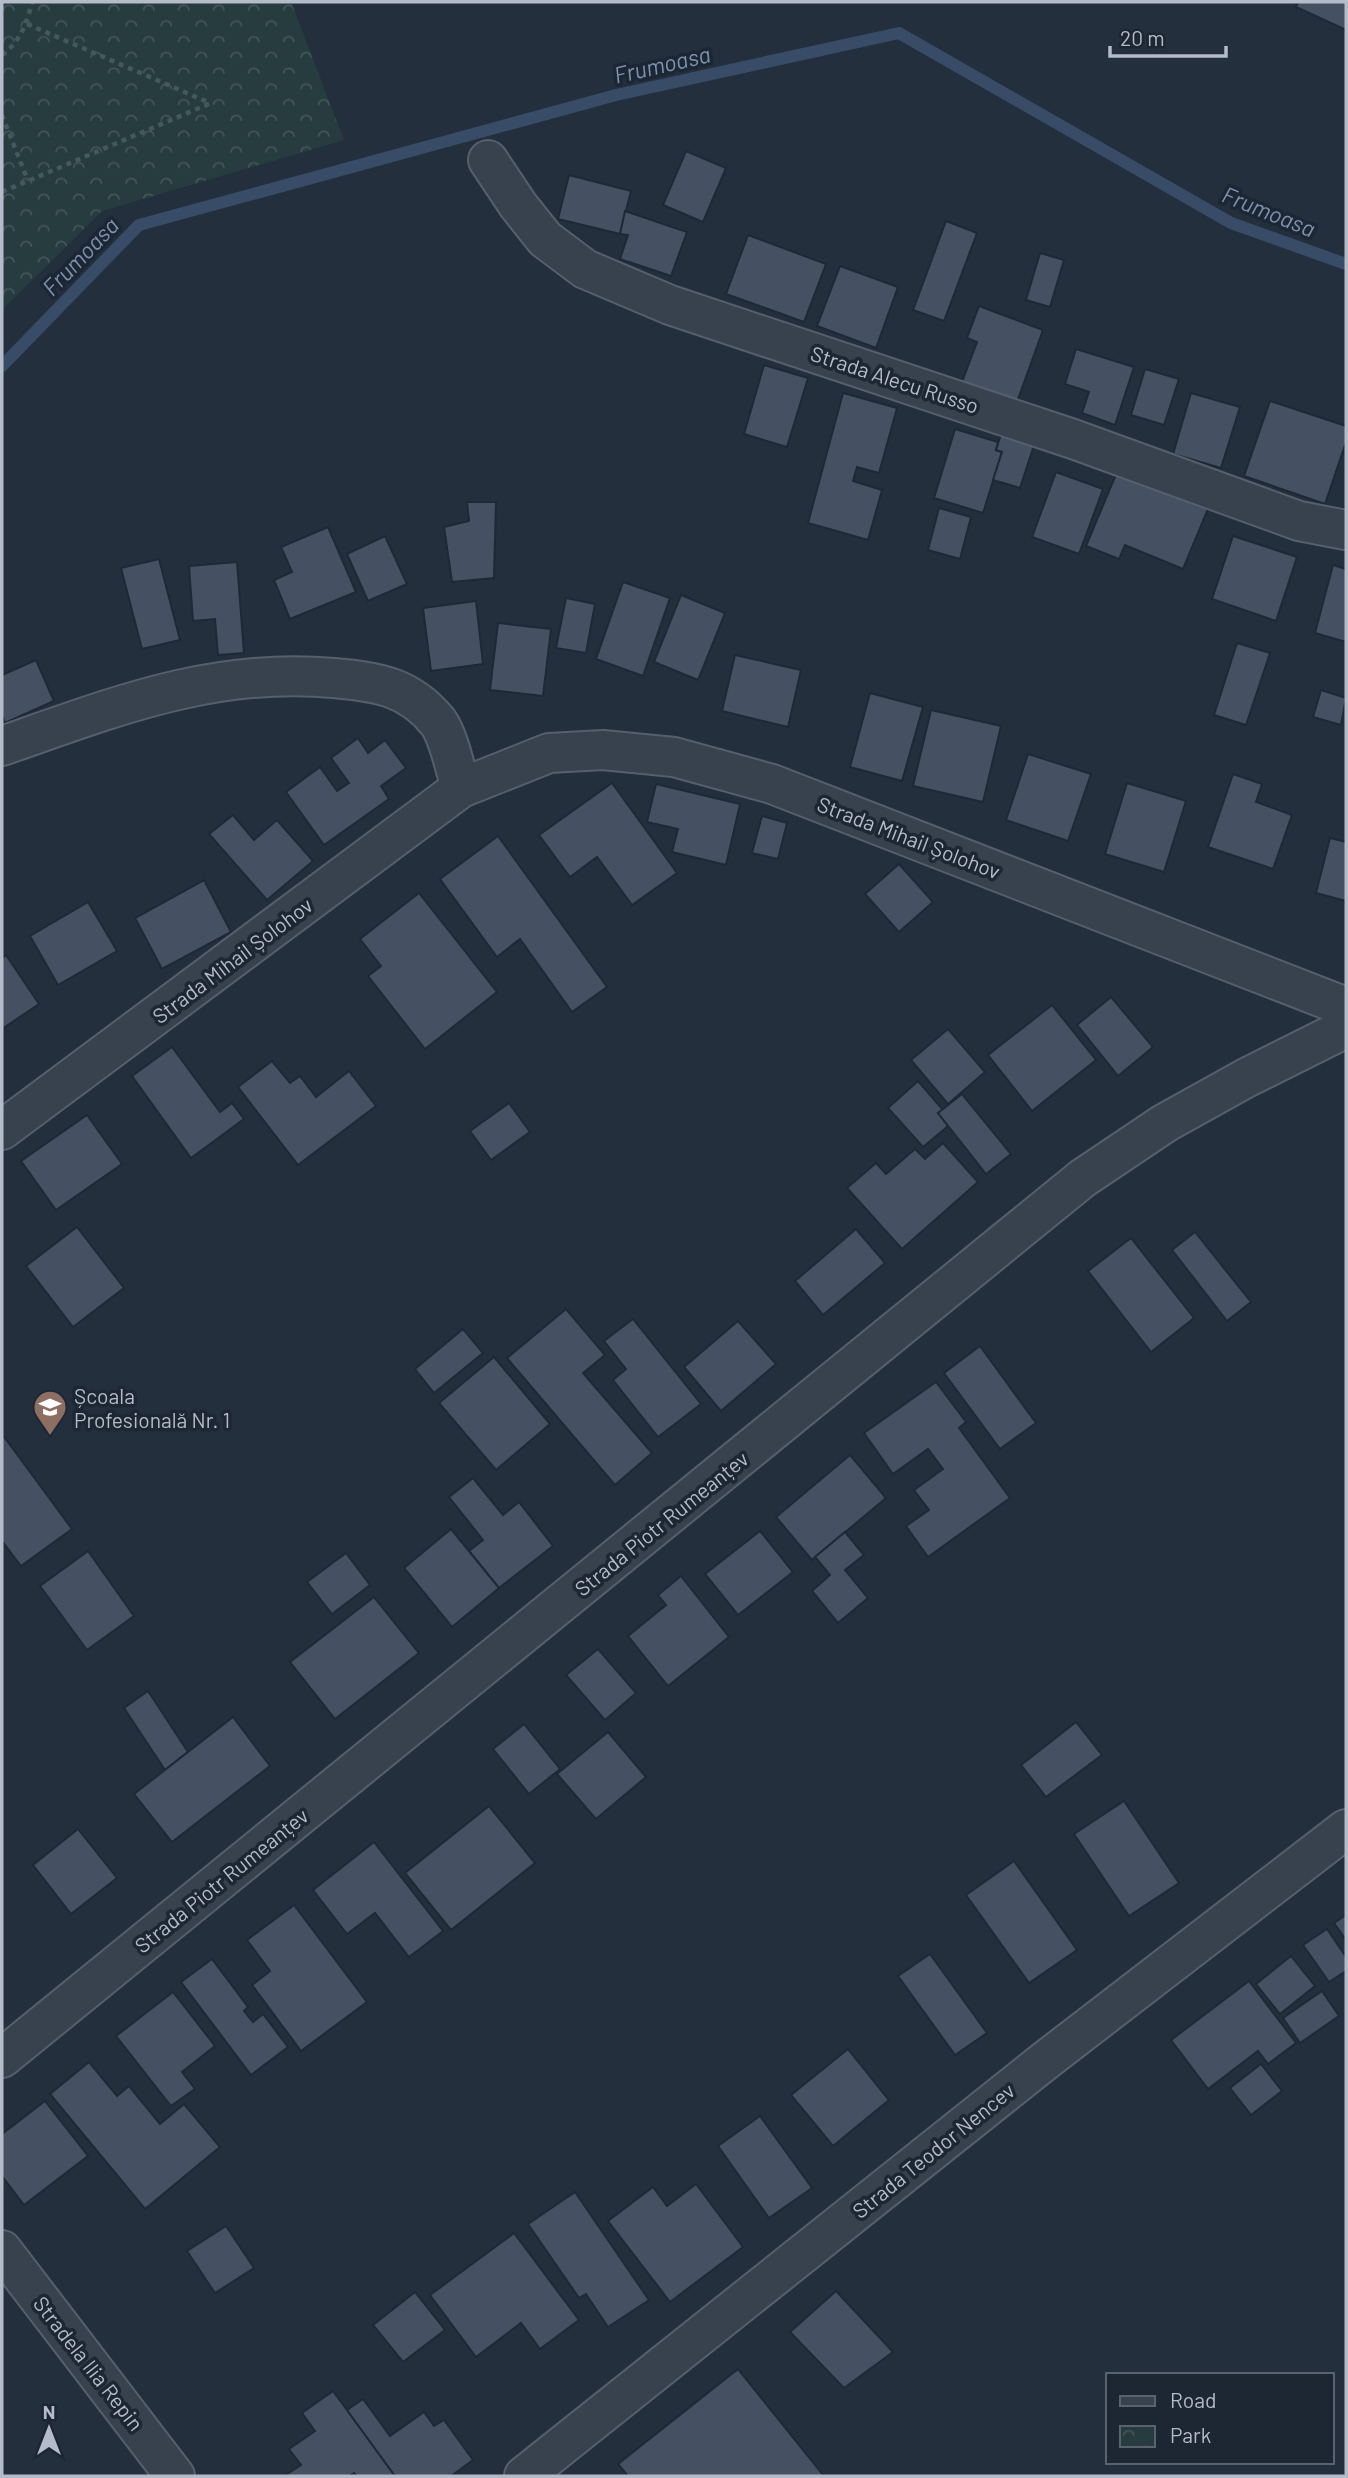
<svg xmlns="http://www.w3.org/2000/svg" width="1348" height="2478" font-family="Barlow,sans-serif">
	<defs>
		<pattern id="park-crowns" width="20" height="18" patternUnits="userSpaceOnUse" patternTransform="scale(1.75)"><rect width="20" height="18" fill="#263c3f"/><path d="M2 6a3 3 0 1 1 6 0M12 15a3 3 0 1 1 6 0" fill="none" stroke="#435659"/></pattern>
	</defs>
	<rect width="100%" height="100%" fill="#242f3e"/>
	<polygon fill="url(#park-crowns)" points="2,2 291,2 344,140 102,211 2,310"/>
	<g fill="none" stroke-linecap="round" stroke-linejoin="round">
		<polyline stroke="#394c67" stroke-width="12" points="2,366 139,225 616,95 899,33 1231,223 1346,264"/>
	</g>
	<g fill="#455162" stroke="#1f2835" stroke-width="2">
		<polygon points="1298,2 1346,2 1346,30 1296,7"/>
		<polygon points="686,151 726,168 703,222 663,205"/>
		<polygon points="569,175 631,191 620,234 558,219"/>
		<polygon points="625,211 687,232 671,276 620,259 628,235 620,234"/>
		<polygon points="946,221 977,233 944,321 913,310"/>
		<polygon points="748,235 826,264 804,322 726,294"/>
		<polygon points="1040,253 1064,260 1050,307 1026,300"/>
		<polygon points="840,266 898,287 876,348 817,326"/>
		<polygon points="979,306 1043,330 1017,402 962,382 977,342 967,338"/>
		<polygon points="1076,349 1134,367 1115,425 1082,413 1089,392 1065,384"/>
		<polygon points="764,365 808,378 787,447 744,434"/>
		<polygon points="1145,369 1179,379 1164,425 1131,415"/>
		<polygon points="843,393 897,408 879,473 857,467 853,481 882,490 868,540 808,523"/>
		<polygon points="1191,393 1240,407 1221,468 1173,454"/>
		<polygon points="1270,401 1346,426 1346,442 1325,504 1244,476"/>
		<polygon points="955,429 998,442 996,450 1002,452 983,513 934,498"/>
		<polygon points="1002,431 1035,442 1020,488 993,480 1002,452 996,450"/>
		<polygon points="1056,472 1103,489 1079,554 1032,537"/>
		<polygon points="1117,472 1208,509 1183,569 1125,545 1119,559 1086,546"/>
		<polygon points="467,502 496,502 494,578 452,582 444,527 469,521"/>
		<polygon points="939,508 971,517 960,559 928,550"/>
		<polygon points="328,527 356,592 290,619 274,580 292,572 281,547"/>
		<polygon points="385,536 407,584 368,601 347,554"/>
		<polygon points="1233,536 1297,557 1276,621 1212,599"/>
		<polygon points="159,559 180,640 142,649 121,568"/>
		<polygon points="237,562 244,653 218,655 215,619 193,621 189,566"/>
		<polygon points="1333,565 1346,569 1346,642 1315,633"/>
		<polygon points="623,582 670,598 643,676 596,659"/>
		<polygon points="681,595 725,613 698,680 654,662"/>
		<polygon points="566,598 595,604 586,653 556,648"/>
		<polygon points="476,601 483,664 431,671 423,608"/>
		<polygon points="498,623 551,629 543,696 490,690"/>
		<polygon points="1237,643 1270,653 1246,725 1214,715"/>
		<polygon points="735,655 801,670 788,727 722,711"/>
		<polygon points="36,660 54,701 5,723 2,715 2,675"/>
		<polygon points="1321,690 1346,698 1341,725 1313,717"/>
		<polygon points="870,693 923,707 902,781 850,767"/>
		<polygon points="931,710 1001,726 983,802 913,786"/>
		<polygon points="358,738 368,753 385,740 406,768 381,786 389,799 324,845 286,792 320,767 337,791 349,783 331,758"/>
		<polygon points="1028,754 1091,774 1068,841 1006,820"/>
		<polygon points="1233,774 1262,784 1256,802 1292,815 1273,869 1208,847"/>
		<polygon points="612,783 677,873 632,905 597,857 570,877 539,835"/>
		<polygon points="1127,783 1186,801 1164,872 1105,854"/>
		<polygon points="656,784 740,804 726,865 672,852 678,829 647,822"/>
		<polygon points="233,815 254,840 277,820 313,861 267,900 209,834"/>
		<polygon points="762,816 787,823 778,859 752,853"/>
		<polygon points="498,836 607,987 572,1012 520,939 497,957 440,879"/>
		<polygon points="1330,838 1346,842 1346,901 1316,893"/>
		<polygon points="899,864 933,902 899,932 865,894"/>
		<polygon points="204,880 231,932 162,969 135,918"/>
		<polygon points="419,893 497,992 425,1049 368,976 381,966 360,939"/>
		<polygon points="88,902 117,951 58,985 30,936"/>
		<polygon points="6,955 39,1004 2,1029 2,958"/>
		<polygon points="1111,997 1153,1047 1118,1076 1077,1025"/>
		<polygon points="1052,1005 1096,1060 1032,1111 988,1055"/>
		<polygon points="948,1029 985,1072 948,1104 911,1060"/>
		<polygon points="172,1047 220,1112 232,1103 244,1119 191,1158 132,1076"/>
		<polygon points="272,1061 290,1083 300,1076 316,1097 349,1071 376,1106 298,1165 238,1087"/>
		<polygon points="918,1081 943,1110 938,1113 948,1126 923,1147 888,1108"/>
		<polygon points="962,1094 1011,1154 986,1174 938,1113"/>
		<polygon points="509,1103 530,1132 491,1160 470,1131"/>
		<polygon points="87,1115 122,1164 56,1210 21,1161"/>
		<polygon points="943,1143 978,1182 902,1249 847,1188 876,1163 886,1174 915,1149 925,1159"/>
		<polygon points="77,1227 124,1288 73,1327 26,1266"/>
		<polygon points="856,1229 885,1263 823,1315 795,1281"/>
		<polygon points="1195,1232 1251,1302 1227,1321 1172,1250"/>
		<polygon points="1131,1238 1194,1318 1151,1352 1088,1271"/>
		<polygon points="566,1309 605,1355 583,1373 652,1453 615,1485 507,1358"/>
		<polygon points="633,1319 701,1404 658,1437 613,1380 626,1369 604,1341"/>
		<polygon points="738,1321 776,1364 721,1411 684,1367"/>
		<polygon points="463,1329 483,1353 434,1393 415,1369"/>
		<polygon points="980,1346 1036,1423 1000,1449 944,1373"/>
		<polygon points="494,1357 550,1424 496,1470 439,1403"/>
		<polygon points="936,1382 966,1422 959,1428 1010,1498 928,1557 906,1526 929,1510 914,1490 943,1469 928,1449 893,1474 864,1433"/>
		<polygon points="2,1434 72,1529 21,1566 2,1541"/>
		<polygon points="850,1455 886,1498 812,1560 776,1517"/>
		<polygon points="473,1478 503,1515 519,1502 553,1546 499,1588 469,1551 483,1540 449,1497"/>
		<polygon points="451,1529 499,1588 452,1627 404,1568"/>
		<polygon points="760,1531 793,1572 738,1615 705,1574"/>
		<polygon points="845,1532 864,1555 845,1570 868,1598 838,1623 812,1591 830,1575 815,1557"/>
		<polygon points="88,1551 134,1616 87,1650 40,1586"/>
		<polygon points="346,1553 370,1585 332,1614 307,1582"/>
		<polygon points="681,1576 729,1637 668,1686 628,1636 666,1605 658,1595"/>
		<polygon points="374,1597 419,1653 335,1719 290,1662"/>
		<polygon points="598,1649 636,1693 605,1720 566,1675"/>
		<polygon points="148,1691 188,1752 165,1770 124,1708"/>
		<polygon points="233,1717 270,1766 172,1842 134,1794"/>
		<polygon points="1076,1722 1102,1755 1046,1797 1021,1765"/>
		<polygon points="524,1724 560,1769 529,1794 493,1749"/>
		<polygon points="608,1732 646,1777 596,1819 557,1774"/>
		<polygon points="1124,1801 1179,1883 1129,1916 1074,1834"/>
		<polygon points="489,1806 535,1863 451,1930 405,1873"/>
		<polygon points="78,1829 117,1878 71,1914 33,1865"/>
		<polygon points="374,1842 443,1931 409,1957 375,1913 347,1934 313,1890"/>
		<polygon points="1014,1861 1077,1950 1029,1983 966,1895"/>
		<polygon points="294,1905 367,2002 301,2051 252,1985 270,1971 247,1940"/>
		<polygon points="1346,1915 1346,1940 1334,1923"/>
		<polygon points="1327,1929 1346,1957 1346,1971 1329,1982 1303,1945"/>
		<polygon points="930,1954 987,2033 955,2055 898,1976"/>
		<polygon points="1291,1956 1315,1986 1280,2014 1256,1984"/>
		<polygon points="212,1959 248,2007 244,2011 253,2022 263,2014 288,2047 251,2075 181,1982"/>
		<polygon points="1249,1981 1296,2043 1268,2064 1258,2051 1208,2089 1171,2040"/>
		<polygon points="1322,1991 1339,2016 1300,2043 1283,2018"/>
		<polygon points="173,1992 215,2046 182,2072 195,2089 171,2106 116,2036"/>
		<polygon points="848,2049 889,2100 833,2146 791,2095"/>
		<polygon points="89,2062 117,2096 129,2086 160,2124 184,2104 220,2147 145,2209 50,2094"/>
		<polygon points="1261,2064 1282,2091 1251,2115 1230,2088"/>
		<polygon points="45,2101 88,2156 24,2205 2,2176 2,2134"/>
		<polygon points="760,2116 812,2188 769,2218 718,2146"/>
		<polygon points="696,2184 743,2247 670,2302 608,2221 653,2187 667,2206"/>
		<polygon points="575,2192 649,2300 608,2327 586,2294 579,2298 528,2224"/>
		<polygon points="226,2226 254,2268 215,2293 187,2251"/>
		<polygon points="514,2233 579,2320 540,2349 521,2323 476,2357 430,2295"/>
		<polygon points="836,2291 893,2352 844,2388 790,2332"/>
		<polygon points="415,2292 445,2330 403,2362 373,2325"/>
		<polygon points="738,2369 824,2476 628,2476 618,2464"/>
		<polygon points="333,2391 347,2410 395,2476 357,2476 354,2473 349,2476 284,2476 301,2465 289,2449 315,2431 302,2413"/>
		<polygon points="363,2399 390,2436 424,2412 434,2426 444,2420 473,2460 451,2476 395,2476 347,2410"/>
	</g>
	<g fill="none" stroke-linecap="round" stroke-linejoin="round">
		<defs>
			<g id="street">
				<polyline points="488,160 518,205 545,239 585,269 670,305 1073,439 1299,521 1346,530"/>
				<path d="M2,746C114,707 213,667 334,678C377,682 409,686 438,722C449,737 455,769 461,788"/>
				<polyline points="2,1130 461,788 549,753 603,750 674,757 772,784 1346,1007"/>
				<polyline points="2,2058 1083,1178 1165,1123 1246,1078 1346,1028"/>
				<polyline points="2,2250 175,2476"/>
				<polyline points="524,2476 1046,2060 1346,1829"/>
			</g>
		</defs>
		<use href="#street" stroke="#565f6c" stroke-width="42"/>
		<g stroke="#44595c" stroke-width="4.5" stroke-dasharray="5 5" stroke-linecap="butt">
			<polyline points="27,24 210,103"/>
			<path d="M2,55C20,42 27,23 32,2"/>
			<polyline points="2,115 28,181"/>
			<polyline points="2,192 211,103"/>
		</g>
		<use href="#street" stroke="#38414e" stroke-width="38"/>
	</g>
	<defs>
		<symbol id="school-pin" viewBox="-11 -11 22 30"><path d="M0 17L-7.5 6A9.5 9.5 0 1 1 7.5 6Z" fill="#8d6e63" stroke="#1d2633"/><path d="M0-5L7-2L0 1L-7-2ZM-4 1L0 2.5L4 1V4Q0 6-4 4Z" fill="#fff"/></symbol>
	</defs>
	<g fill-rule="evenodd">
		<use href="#school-pin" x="31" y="1388" width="38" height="52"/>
	</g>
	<g text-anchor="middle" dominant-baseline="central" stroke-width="7" stroke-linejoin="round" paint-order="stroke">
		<g font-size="21" fill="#b4bcc9" stroke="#1d2633">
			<text transform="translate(895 379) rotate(18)">Strada Alecu Russo</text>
			<text transform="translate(909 837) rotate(21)">Strada Mihail Șolohov</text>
			<text transform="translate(232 960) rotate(-37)">Strada Mihail Șolohov</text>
			<text transform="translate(661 1523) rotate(-39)">Strada Piotr Rumeanțev</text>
			<text transform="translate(221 1880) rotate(-39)">Strada Piotr Rumeanțev</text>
			<text transform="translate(933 2150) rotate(-39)">Strada Teodor Nencev</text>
			<text transform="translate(89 2363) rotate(52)">Stradela Ilia Repin</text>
		</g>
		<g font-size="21" fill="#b4bcc9" stroke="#1d2633" text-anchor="start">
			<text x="74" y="1395">Școala<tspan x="74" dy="24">Profesională Nr. 1</tspan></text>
		</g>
		<g font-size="23" font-style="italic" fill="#7c92b1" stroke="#1d2633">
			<text transform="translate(662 64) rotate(-13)">Frumoasa</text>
			<text transform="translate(1269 211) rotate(22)">Frumoasa</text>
			<text transform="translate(80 256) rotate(-46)">Frumoasa</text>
		</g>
	</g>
	<rect width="1348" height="2478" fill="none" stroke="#b4bcc9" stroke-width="7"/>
	<rect x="1106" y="2373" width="228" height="91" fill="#1d2633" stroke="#59626f" stroke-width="2"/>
	<rect x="1120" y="2396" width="35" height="10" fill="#38414e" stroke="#59626f" stroke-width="2"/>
	<text x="1170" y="2408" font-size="21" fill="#b4bcc9">Road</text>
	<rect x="1120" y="2426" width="35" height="21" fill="url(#park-crowns)" stroke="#59626f" stroke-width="2"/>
	<text x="1170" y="2443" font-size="21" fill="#b4bcc9">Park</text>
	<g transform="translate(49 2429)" stroke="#1d2633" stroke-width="5" paint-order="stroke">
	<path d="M0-5L12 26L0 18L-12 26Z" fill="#b4bcc9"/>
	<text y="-10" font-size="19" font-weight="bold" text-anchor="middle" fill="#b4bcc9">N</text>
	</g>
	<path d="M1110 46v10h116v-10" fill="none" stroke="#b4bcc9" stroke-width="3.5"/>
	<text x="1120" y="46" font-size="21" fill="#b4bcc9" stroke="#1d2633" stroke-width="5" paint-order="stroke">20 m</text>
</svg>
